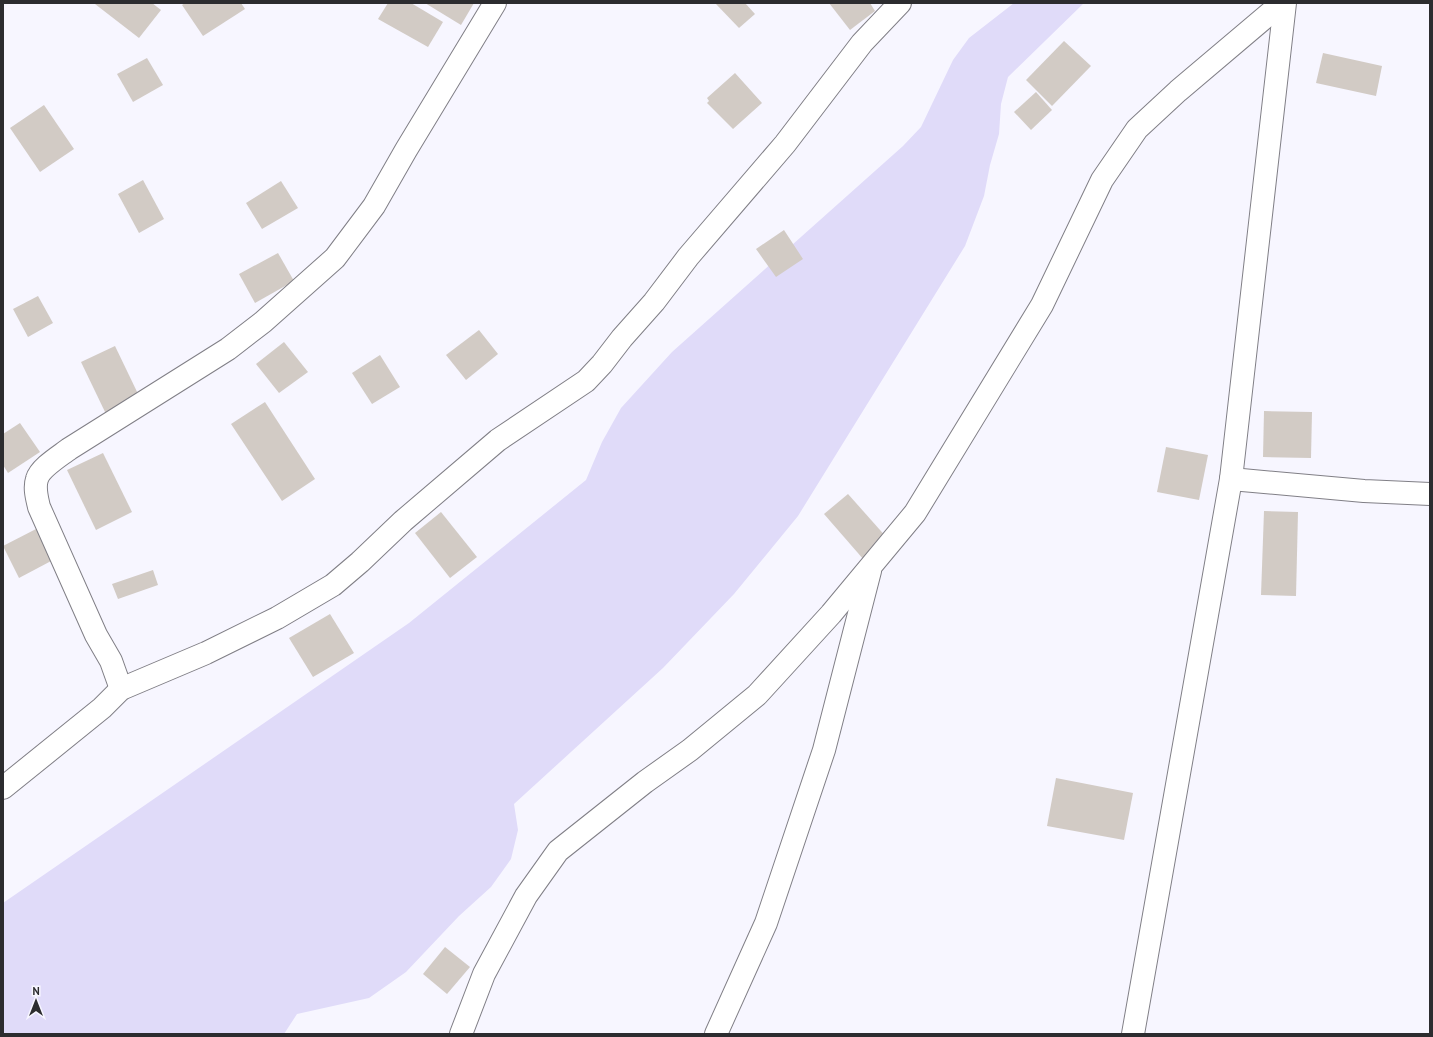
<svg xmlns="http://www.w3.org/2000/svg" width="1433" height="1037" font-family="'PT Sans',sans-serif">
	<rect width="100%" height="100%" fill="#f7f6ff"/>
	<polygon fill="#e0dbf9" points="1014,3 1084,3 1008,77 1001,104 999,134 990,165 984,196 965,246 798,516 734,594 663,668 514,804 518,830 511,859 491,887 459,916 406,972 369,998 297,1014 284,1034 3,1034 3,903 409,623 586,480 602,442 621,408 672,352 903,146 921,127 953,60 969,38"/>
	<g fill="#d2cbc5">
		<polygon points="96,3 152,3 161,10 139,38 95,4"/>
		<polygon points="185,3 241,3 245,9 203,36 182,5"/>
		<polygon points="388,3 411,3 443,22 428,47 378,19"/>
		<polygon points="425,3 474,3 461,25"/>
		<polygon points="715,3 745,3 755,14 739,28"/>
		<polygon points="829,3 870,3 875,11 850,30"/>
		<polygon points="1064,41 1091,66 1052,106 1026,80"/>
		<polygon points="1323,53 1382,66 1376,96 1316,83"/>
		<polygon points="147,58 163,85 133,102 117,74"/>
		<polygon points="735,73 762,103 733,129 707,103 709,101 707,98"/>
		<polygon points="1036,92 1052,110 1031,130 1014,112"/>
		<polygon points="44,105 74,149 40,172 10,128"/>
		<polygon points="143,180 164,219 139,233 118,194"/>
		<polygon points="281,181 298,208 262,229 246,203"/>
		<polygon points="784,230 803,259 776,277 756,249"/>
		<polygon points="278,253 294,281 255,303 239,274"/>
		<polygon points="38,296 53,323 28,337 13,309"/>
		<polygon points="479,330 498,354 466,380 446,355"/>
		<polygon points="284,342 308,372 279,393 256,364"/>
		<polygon points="115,346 140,398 106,414 81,362"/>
		<polygon points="380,355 400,387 372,404 352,373"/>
		<polygon points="265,402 315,479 282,501 231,424"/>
		<polygon points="1264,411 1312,412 1311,458 1263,457"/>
		<polygon points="20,423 40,452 8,473 3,465 3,434"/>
		<polygon points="1166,447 1208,455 1199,500 1157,492"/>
		<polygon points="103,453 132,512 96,530 67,470"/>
		<polygon points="848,494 888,539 864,560 824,514"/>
		<polygon points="1264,511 1298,512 1296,596 1261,595"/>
		<polygon points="441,512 477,557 450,578 415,533"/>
		<polygon points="36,529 53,560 19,578 3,546"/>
		<polygon points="153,570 158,585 118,599 112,584"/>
		<polygon points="330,614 354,653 313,677 289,638"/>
		<polygon points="1056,778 1133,793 1124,840 1047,826"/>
		<polygon points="445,947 470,967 447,994 423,974"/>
	</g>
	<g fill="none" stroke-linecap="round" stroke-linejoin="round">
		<defs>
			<g id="minor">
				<polyline points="1231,479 1364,491 1430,494"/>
				<path d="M121,689L111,661L96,635L39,507C37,498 34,488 37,479C40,468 60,456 69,449L228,349L263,322L335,258L374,206L406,150L495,3"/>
				<polyline points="3,788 102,708 121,689 206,653 277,618 333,585 360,562 403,521 498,440 586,381 602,364 622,338 654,302 688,257 785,144 862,43 900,3"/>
				<polyline points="461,1034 484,974 526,896 558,851 645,782 690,750 757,695 831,614 915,513 1042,305 1102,180 1137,129 1178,91 1282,3"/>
				<polyline points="716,1034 766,923 824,750 870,571"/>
				<polyline points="1133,1034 1231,479 1285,3"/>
			</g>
		</defs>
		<use href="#minor" stroke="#807f86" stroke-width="24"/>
		<use href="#minor" stroke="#fff" stroke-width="22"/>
	</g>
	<rect width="1433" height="1037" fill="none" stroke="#2c2c2f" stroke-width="8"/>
	<g transform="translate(36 1001)" stroke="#f7f6ff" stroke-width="3" paint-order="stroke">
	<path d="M0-3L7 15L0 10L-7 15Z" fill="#2c2c2f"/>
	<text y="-6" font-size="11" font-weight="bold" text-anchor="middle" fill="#2c2c2f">N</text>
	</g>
</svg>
